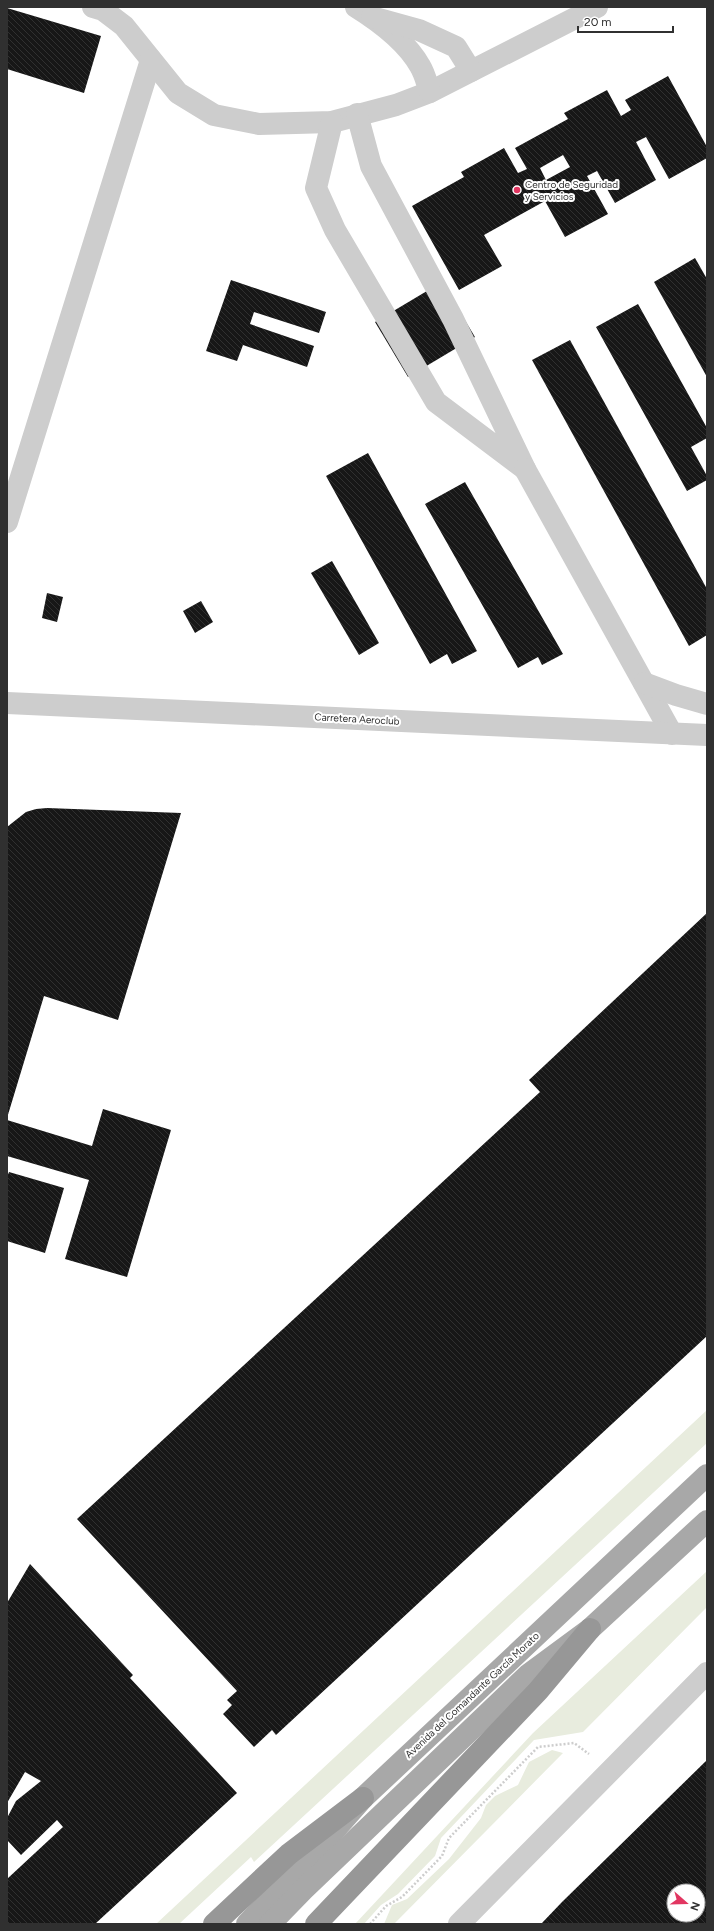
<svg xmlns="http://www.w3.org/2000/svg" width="714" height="1931" font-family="Figtree,sans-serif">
	<defs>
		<pattern id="building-back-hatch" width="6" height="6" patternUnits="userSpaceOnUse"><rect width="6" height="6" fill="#171717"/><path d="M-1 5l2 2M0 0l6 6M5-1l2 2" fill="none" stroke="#303030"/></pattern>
	</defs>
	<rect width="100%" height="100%" fill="#fff"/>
	<g fill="#e8ecde">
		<polygon points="707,1410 707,1443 254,1862 251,1857 179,1924 156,1924"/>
		<polygon points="707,1571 707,1607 583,1732 534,1740 441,1838 435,1856 398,1894 381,1905 364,1924 355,1924 533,1733"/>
		<polygon points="552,1750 563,1753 394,1924 384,1924 392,1905 407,1899 449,1859 481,1818 486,1805 495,1796 518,1785 529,1762"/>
	</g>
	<g fill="url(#building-back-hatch)" fill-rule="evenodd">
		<polygon points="7,8 101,36 84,93 7,69"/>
		<path d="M668,76L707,147V158L669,179L646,137L636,142L656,180L615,203L597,171L587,176L608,214L565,237L545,201L484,235L502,266L459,290L412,206L464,177L461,172L504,148L518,173L527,169L515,148L568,119L564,113L607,90L621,116L631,110L625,100ZM563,155L570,167L546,180L540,168Z"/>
		<polygon points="695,258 707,279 707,377 654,282"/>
		<polygon points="231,280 326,312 319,333 254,312 250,324 314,346 307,367 243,345 237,361 206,351"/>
		<polygon points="442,282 475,337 408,377 375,322"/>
		<polygon points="638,304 707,428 707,438 691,447 707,476 707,480 687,491 596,327"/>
		<polygon points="570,340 707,589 707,635 689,646 532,360"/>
		<polygon points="368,453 477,651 452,664 447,654 430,664 326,476"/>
		<polygon points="465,482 563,654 542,665 538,657 518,668 425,504"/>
		<polygon points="332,561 379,643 359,655 311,573"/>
		<polygon points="47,593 63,597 57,622 42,618"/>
		<polygon points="201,601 213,622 195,633 183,611"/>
		<polygon points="47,808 181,813 118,1020 44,996 7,1118 7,827 26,812 36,809"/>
		<polygon points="707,913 707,1336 276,1735 272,1730 254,1747 223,1714 232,1705 227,1700 237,1691 77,1519 540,1092 529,1080"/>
		<polygon points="103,1109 171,1130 127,1277 65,1259 89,1180 7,1156 7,1120 92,1146"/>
		<polygon points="9,1172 64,1188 45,1253 7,1241 7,1177"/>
		<polygon points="30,1564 133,1675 130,1678 237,1793 95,1924 7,1924 7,1879 63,1827 57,1820 21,1855 7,1840 7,1818 16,1801 41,1781 25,1772 7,1803 7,1603"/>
		<path d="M707,1760V1924H541L562,1902ZM674,1891H698V1915H674Z"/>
	</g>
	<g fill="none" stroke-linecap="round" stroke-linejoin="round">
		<polyline stroke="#cdcdcd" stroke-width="2.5" stroke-dasharray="2 2" stroke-linecap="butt" points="370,1924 386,1906 402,1897 442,1856 449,1838 538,1747 574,1743 589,1754"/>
		<g stroke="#cdcdcd" stroke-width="22">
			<polyline points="93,7 103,10 124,26 178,93 214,115 259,124 332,122 396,105 430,92 597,7"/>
			<path d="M356,7C380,22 406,41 420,66C425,74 427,84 430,92"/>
			<polyline points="372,17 419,30 456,47 471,71"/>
			<polyline points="332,122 316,188 335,230 436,402 525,469 453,319 371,166 357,114"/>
			<polyline points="525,469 672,734"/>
			<polyline points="7,522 151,60"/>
			<polyline points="644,683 676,695 707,704"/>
			<polyline points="7,703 707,735"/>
			<polyline points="459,1924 707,1673"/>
		</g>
		<g stroke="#a8a8a8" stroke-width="22">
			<polyline points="247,1924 302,1867 363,1798 707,1475"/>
			<polyline points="270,1924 303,1890 529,1674 590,1629 707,1521"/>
		</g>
		<g stroke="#979797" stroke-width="22">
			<polyline points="214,1924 289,1854 363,1798"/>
			<polyline points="316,1924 538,1691 590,1629"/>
		</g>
	</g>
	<circle fill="#e23661" stroke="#fff" stroke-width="1.5" cx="517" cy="190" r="4"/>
	<g text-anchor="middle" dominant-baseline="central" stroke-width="4" stroke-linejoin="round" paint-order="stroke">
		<g font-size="10" fill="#303030" stroke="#fff" text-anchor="start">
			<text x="525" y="184">Centro de Seguridad<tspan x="525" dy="12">y Servicios</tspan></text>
		</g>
		<g font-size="10" fill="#303030" stroke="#fff">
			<text transform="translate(357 719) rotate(3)">Carretera Aeroclub</text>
			<text transform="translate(472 1695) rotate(-43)">Avenida del Comandante García Morato</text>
		</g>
	</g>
	<rect width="714" height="1931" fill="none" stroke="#303030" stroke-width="16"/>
	<g transform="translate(686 1903) rotate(110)"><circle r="19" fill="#ffffff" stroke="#acacac"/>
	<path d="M0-3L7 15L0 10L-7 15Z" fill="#e23661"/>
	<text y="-6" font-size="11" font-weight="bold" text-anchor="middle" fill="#303030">N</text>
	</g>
	<path d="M578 26v6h95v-6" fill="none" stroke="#303030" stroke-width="2"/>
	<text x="584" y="26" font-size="12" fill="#303030" stroke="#ffffff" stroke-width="3" paint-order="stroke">20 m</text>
</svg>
